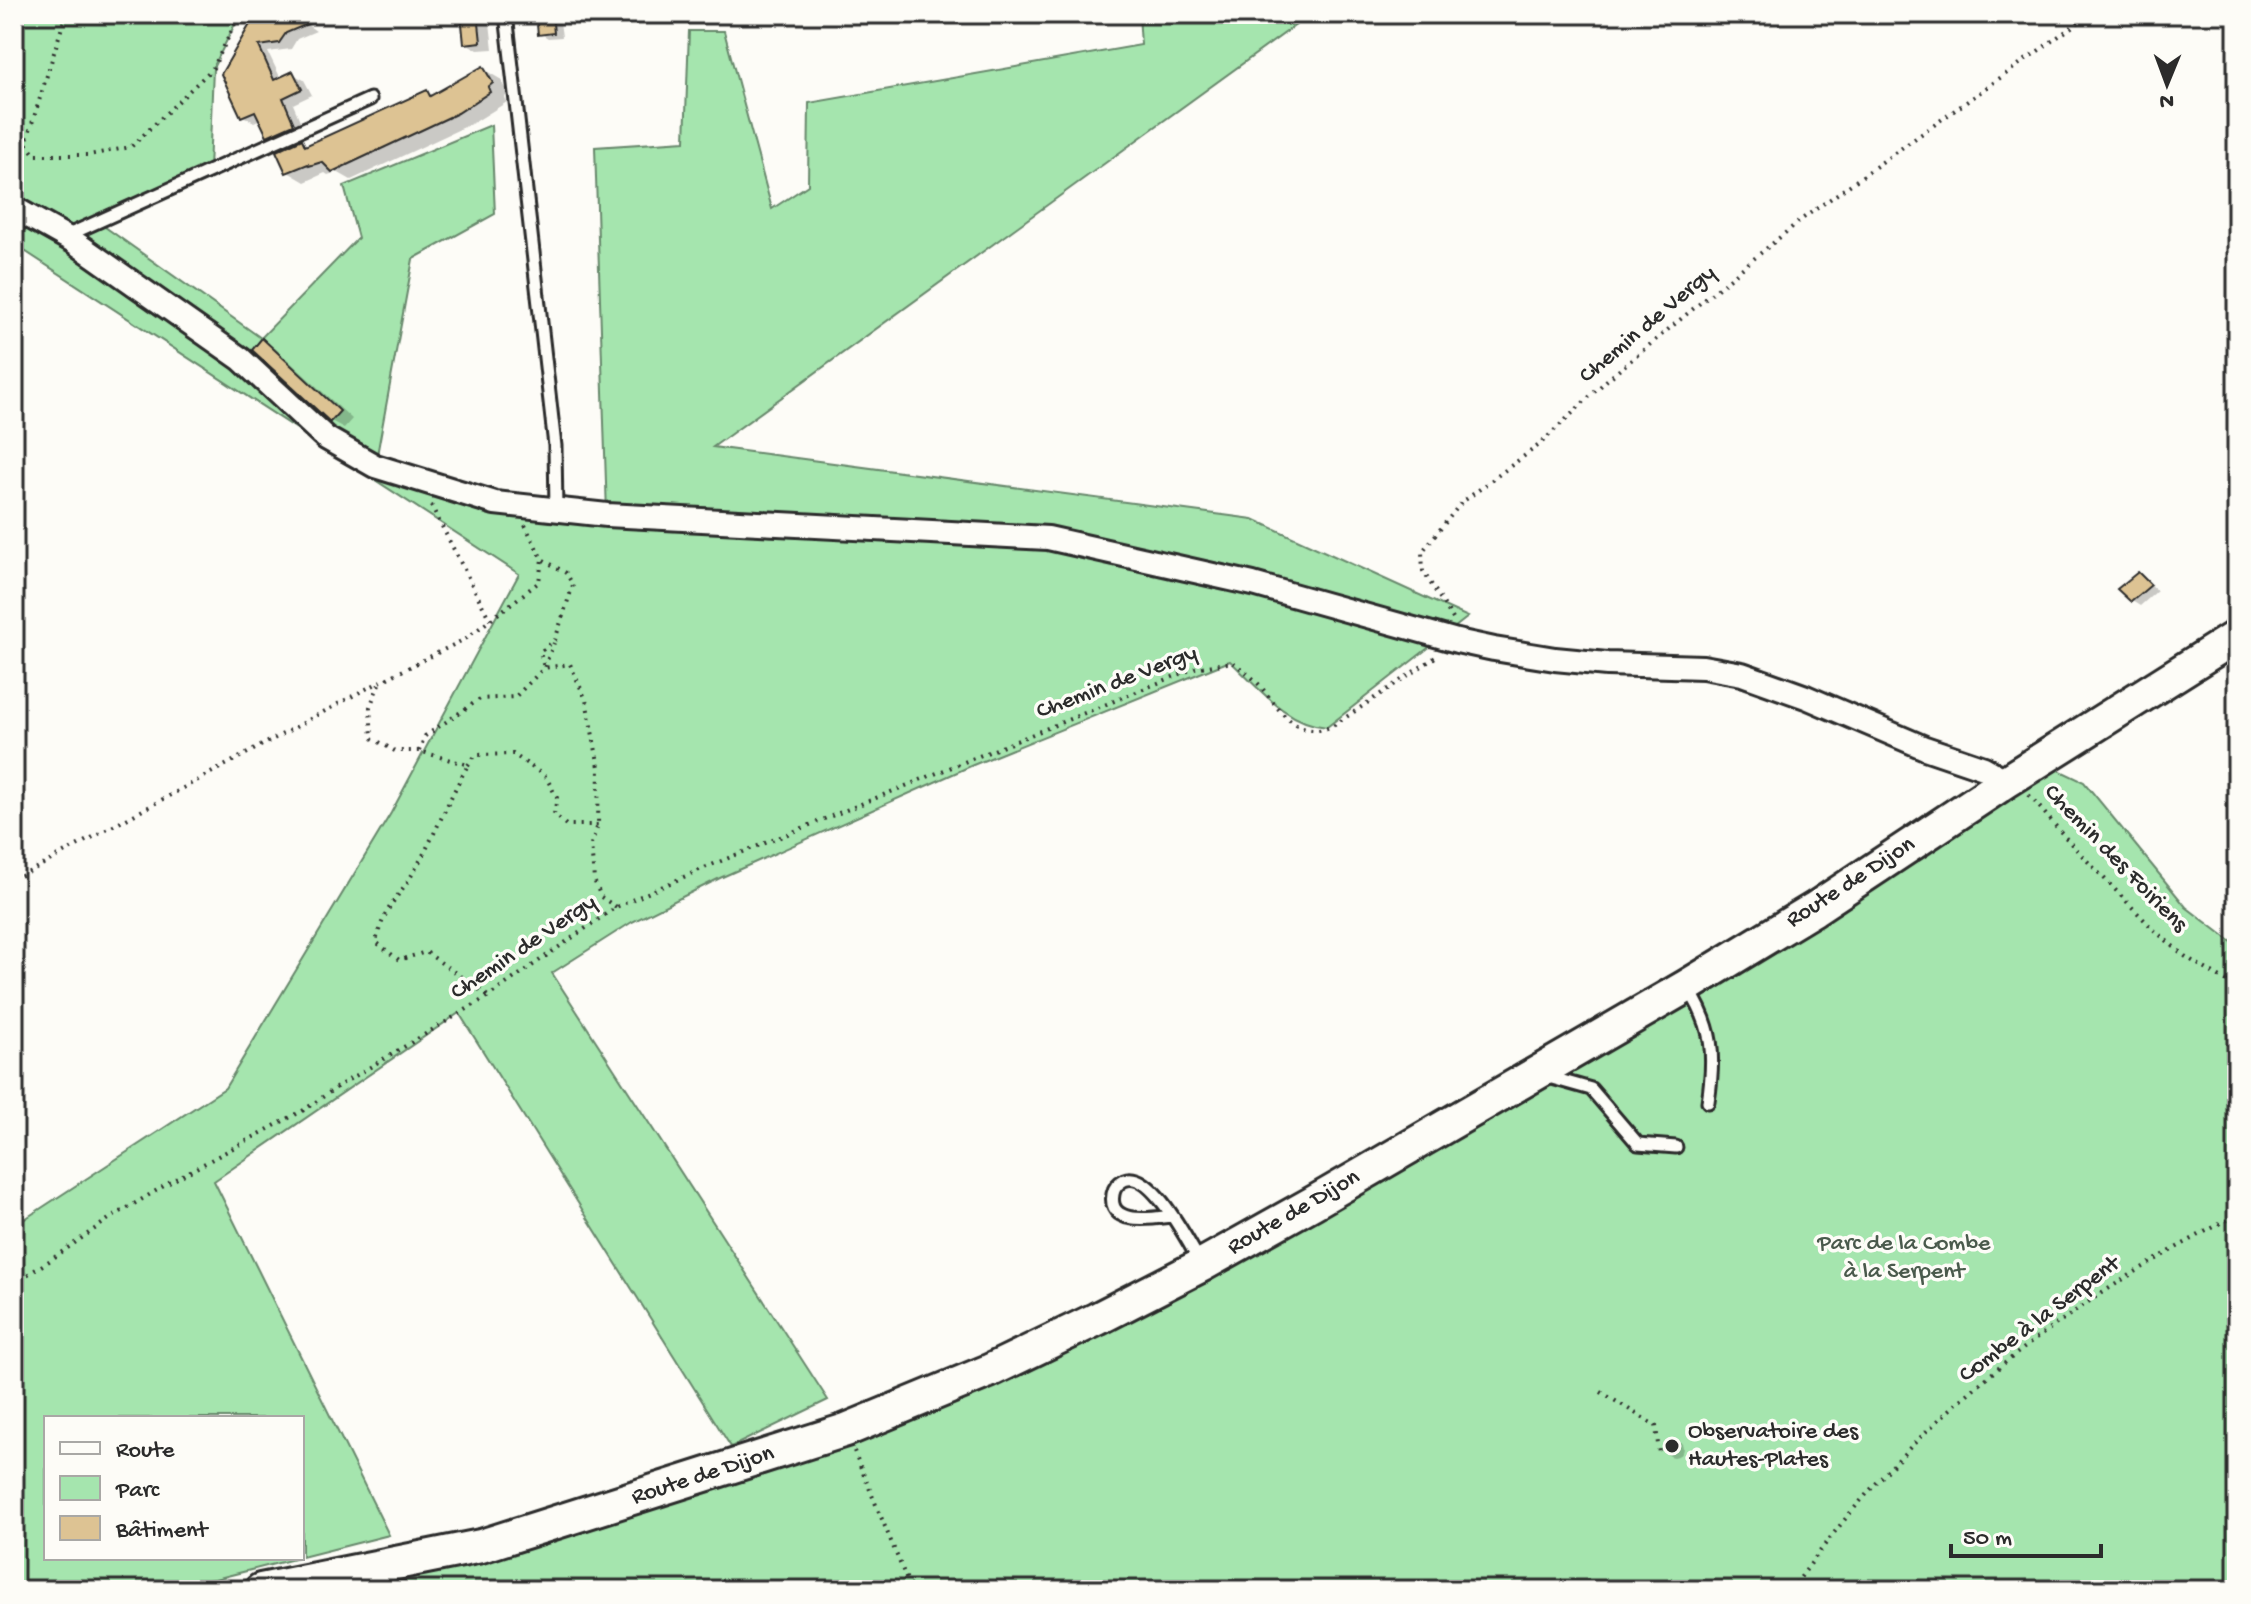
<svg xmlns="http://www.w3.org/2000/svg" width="2251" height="1604" font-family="'Gochi Hand',sans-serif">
	<rect width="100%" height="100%" fill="#fdfcf7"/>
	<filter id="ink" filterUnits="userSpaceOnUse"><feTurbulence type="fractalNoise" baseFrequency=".0125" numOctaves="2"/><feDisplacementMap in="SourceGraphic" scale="16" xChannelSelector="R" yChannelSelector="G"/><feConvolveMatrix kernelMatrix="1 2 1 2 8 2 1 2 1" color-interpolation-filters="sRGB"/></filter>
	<g filter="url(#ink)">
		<g fill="#a5e5ae" stroke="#68886c" stroke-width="2">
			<path d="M14,14H240L213,68L209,171L98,222L261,338L358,238L344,186L491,125L495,214L413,259L375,466L495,503L607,514L595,147L685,141L689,31H724L772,209L808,185L809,103L1141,45L1139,14H1311L713,447L1253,519L1468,617L1327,727C1286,724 1259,688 1230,661L973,765L720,878L632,922L552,973L828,1400L731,1447L459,1013L214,1181L389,1535L302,1557V1418H46V1558H298L215,1579L132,1590H14V1226L225,1088L391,813L519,574L14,244Z"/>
			<polygon points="2048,765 2084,782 2186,907 2237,946 2237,1590 347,1590 461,1567 686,1497 1208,1278"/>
		</g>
		<g fill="#0003">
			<polygon points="259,14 292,14 316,31 297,39 291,49 268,52 281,79 293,74 304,80 312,95 293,104 304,130 279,141 268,135 261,119 254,122 243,116"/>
			<polygon points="324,14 352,14 335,21"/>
			<polygon points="439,14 489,14 493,49 478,50 466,43 464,24"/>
			<polygon points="538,14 559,14 562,37 548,38 540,33"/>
			<polygon points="483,69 500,79 509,93 505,97 507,102 475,122 351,180 337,172 328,175 325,173 305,182 288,172 301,141 309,146 427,93 434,97"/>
			<polygon points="262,341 275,348 352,419 344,428 331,421 255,350"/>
			<polygon points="2138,574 2157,591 2140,606 2132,601"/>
			<circle cx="1674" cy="1448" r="9"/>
		</g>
		<g fill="#ddc393" stroke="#2b2b2b" stroke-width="2">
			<polygon points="256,14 331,14 286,33 279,43 259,46 274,80 293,71 302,89 283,98 294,124 267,136 255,111 241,117 221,74"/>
			<polygon points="461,14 478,14 481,42 464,44"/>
			<polygon points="536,14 552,14 554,33 538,35"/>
			<polygon points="483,66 493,83 488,87 490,92 458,113 332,172 322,162 309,166 308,164 286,173 276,151 302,139 305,146 427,90 430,96"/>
			<polygon points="262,338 340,411 330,422 252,350"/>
			<polygon points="2138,572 2151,585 2131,602 2117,589"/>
		</g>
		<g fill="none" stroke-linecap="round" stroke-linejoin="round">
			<defs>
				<g id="lane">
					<polyline points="506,14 555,446 556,510"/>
					<polyline points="66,236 370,99"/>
					<path d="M1688,988C1714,1028 1715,1056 1708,1102"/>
					<polyline points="1545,1076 1591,1089 1638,1144 1676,1147"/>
					<path d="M1172,1216C1154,1218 1107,1227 1113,1194C1114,1188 1118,1183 1124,1180C1151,1168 1188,1242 1200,1262"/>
				</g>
				<polyline id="street" points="14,208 73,241 241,359 326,438 375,466 495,503 607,515 1048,538 1253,584 1457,641 1494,649 1555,659 1607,664 1703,667 1742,674 1806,697 1925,748 1984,768 2007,781"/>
				<polyline id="secondary" points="261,1590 481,1546 846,1430 989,1371 1097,1319 1202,1265 1313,1203 1687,986 1814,909 2007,781 2237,636"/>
			</defs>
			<use href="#lane" stroke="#2b2b2b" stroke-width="17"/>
			<use href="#street" stroke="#2b2b2b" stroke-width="28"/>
			<use href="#secondary" stroke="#2b2b2b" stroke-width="38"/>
			<g stroke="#2b2b2b" stroke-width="4" stroke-dasharray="2 6" stroke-linecap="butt">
				<polyline points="66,14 26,143 35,155 89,155 131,147 213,68 240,14"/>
				<polyline points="431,505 490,620"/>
				<polyline points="525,525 542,559 566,573 573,585 555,640 540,652 544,668 570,664 586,700 599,767 598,825 591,844 594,880 601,897 616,907"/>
				<polyline points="1453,619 1423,571 1422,552 1461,503 1539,445 1607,380 1802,219 2090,14"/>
				<path d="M379,684L370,707L372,738L395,751H419L468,765C449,798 436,833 417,866C401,896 384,905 376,942L399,960L426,952L488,996"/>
				<polyline points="419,751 425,736 480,699 515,697 544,668 554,643"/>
				<polyline points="468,765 476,755 513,754 546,777 557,798 554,814 566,825 598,825"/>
				<polyline points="2029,795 2072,845 2154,930 2186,957 2237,988"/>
				<polyline points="14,880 360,692 467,638 539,582 542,559"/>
				<path d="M14,1283L49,1261L109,1219L179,1177L304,1110L340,1085L489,996L616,907L704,868L1195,668L1233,662C1243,670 1254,678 1262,688C1281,712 1298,741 1333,726L1437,656"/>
				<polyline points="1601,1392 1656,1426 1659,1454"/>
				<polyline points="854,1451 911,1590"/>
				<path d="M1791,1590C1813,1561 1834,1531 1858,1504C1962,1382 2096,1287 2237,1215"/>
			</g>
			<use href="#lane" stroke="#fdfcf7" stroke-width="11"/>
			<use href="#street" stroke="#fdfcf7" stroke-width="22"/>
			<use href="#secondary" stroke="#fdfcf7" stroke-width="32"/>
		</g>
	</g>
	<circle fill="#2b2b2b" stroke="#fdfcf7" stroke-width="3" cx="1672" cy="1446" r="8"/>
	<g text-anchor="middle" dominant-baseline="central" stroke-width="7" stroke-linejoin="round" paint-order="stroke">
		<g font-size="24" fill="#2b2b2b" stroke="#fdfcf7">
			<text transform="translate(1648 325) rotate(-40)">Chemin de Vergy</text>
			<text transform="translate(1117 683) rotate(-21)">Chemin de Vergy</text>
			<text transform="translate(2115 859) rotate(46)">Chemin des Foiriens</text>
			<text transform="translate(1851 883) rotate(-33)">Route de Dijon</text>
			<text transform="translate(524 948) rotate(-34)">Chemin de Vergy</text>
			<text transform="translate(1294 1213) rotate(-30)">Route de Dijon</text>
			<text transform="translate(2040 1320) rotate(-37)">Combe à la Serpent</text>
			<text transform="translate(703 1476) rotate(-18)">Route de Dijon</text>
		</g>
		<g font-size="24" fill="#4a5a4c" stroke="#fdfcf7">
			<text x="1904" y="1244">Parc de la Combe<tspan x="1904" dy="28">à la Serpent</tspan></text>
		</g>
		<g font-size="24" fill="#2b2b2b" stroke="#fdfcf7" text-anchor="start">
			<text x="1688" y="1432">Observatoire des<tspan x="1688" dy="28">Hautes-Plates</tspan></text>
		</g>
	</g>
	<rect width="2251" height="1604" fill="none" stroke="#fdfcf7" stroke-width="48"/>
	<rect x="24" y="24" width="2203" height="1556" fill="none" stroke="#2b2b2b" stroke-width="3" filter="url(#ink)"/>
	<rect x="44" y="1416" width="260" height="144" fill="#fdfcf7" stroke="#a9a8a5" stroke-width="2"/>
	<rect x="60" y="1442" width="40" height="12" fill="#fdfcf7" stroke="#a9a8a5" stroke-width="2"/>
	<text x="116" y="1456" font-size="24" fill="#2b2b2b">Route</text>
	<rect x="60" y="1476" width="40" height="24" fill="#a5e5ae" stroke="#a9a8a5" stroke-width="2"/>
	<text x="116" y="1496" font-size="24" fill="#2b2b2b">Parc</text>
	<rect x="60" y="1516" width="40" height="24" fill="#ddc393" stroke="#a9a8a5" stroke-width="2"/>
	<text x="116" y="1536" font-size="24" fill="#2b2b2b">Bâtiment</text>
	<g transform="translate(2167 84) rotate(181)" stroke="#fdfcf7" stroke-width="6" paint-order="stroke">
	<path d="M0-6L14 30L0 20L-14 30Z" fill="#2b2b2b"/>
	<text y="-12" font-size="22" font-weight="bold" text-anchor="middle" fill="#2b2b2b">N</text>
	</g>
	<path d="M1951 1544v12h150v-12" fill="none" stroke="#2b2b2b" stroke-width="4"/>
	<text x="1963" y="1544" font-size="24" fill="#2b2b2b" stroke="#fdfcf7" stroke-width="6" paint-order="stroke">50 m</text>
</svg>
